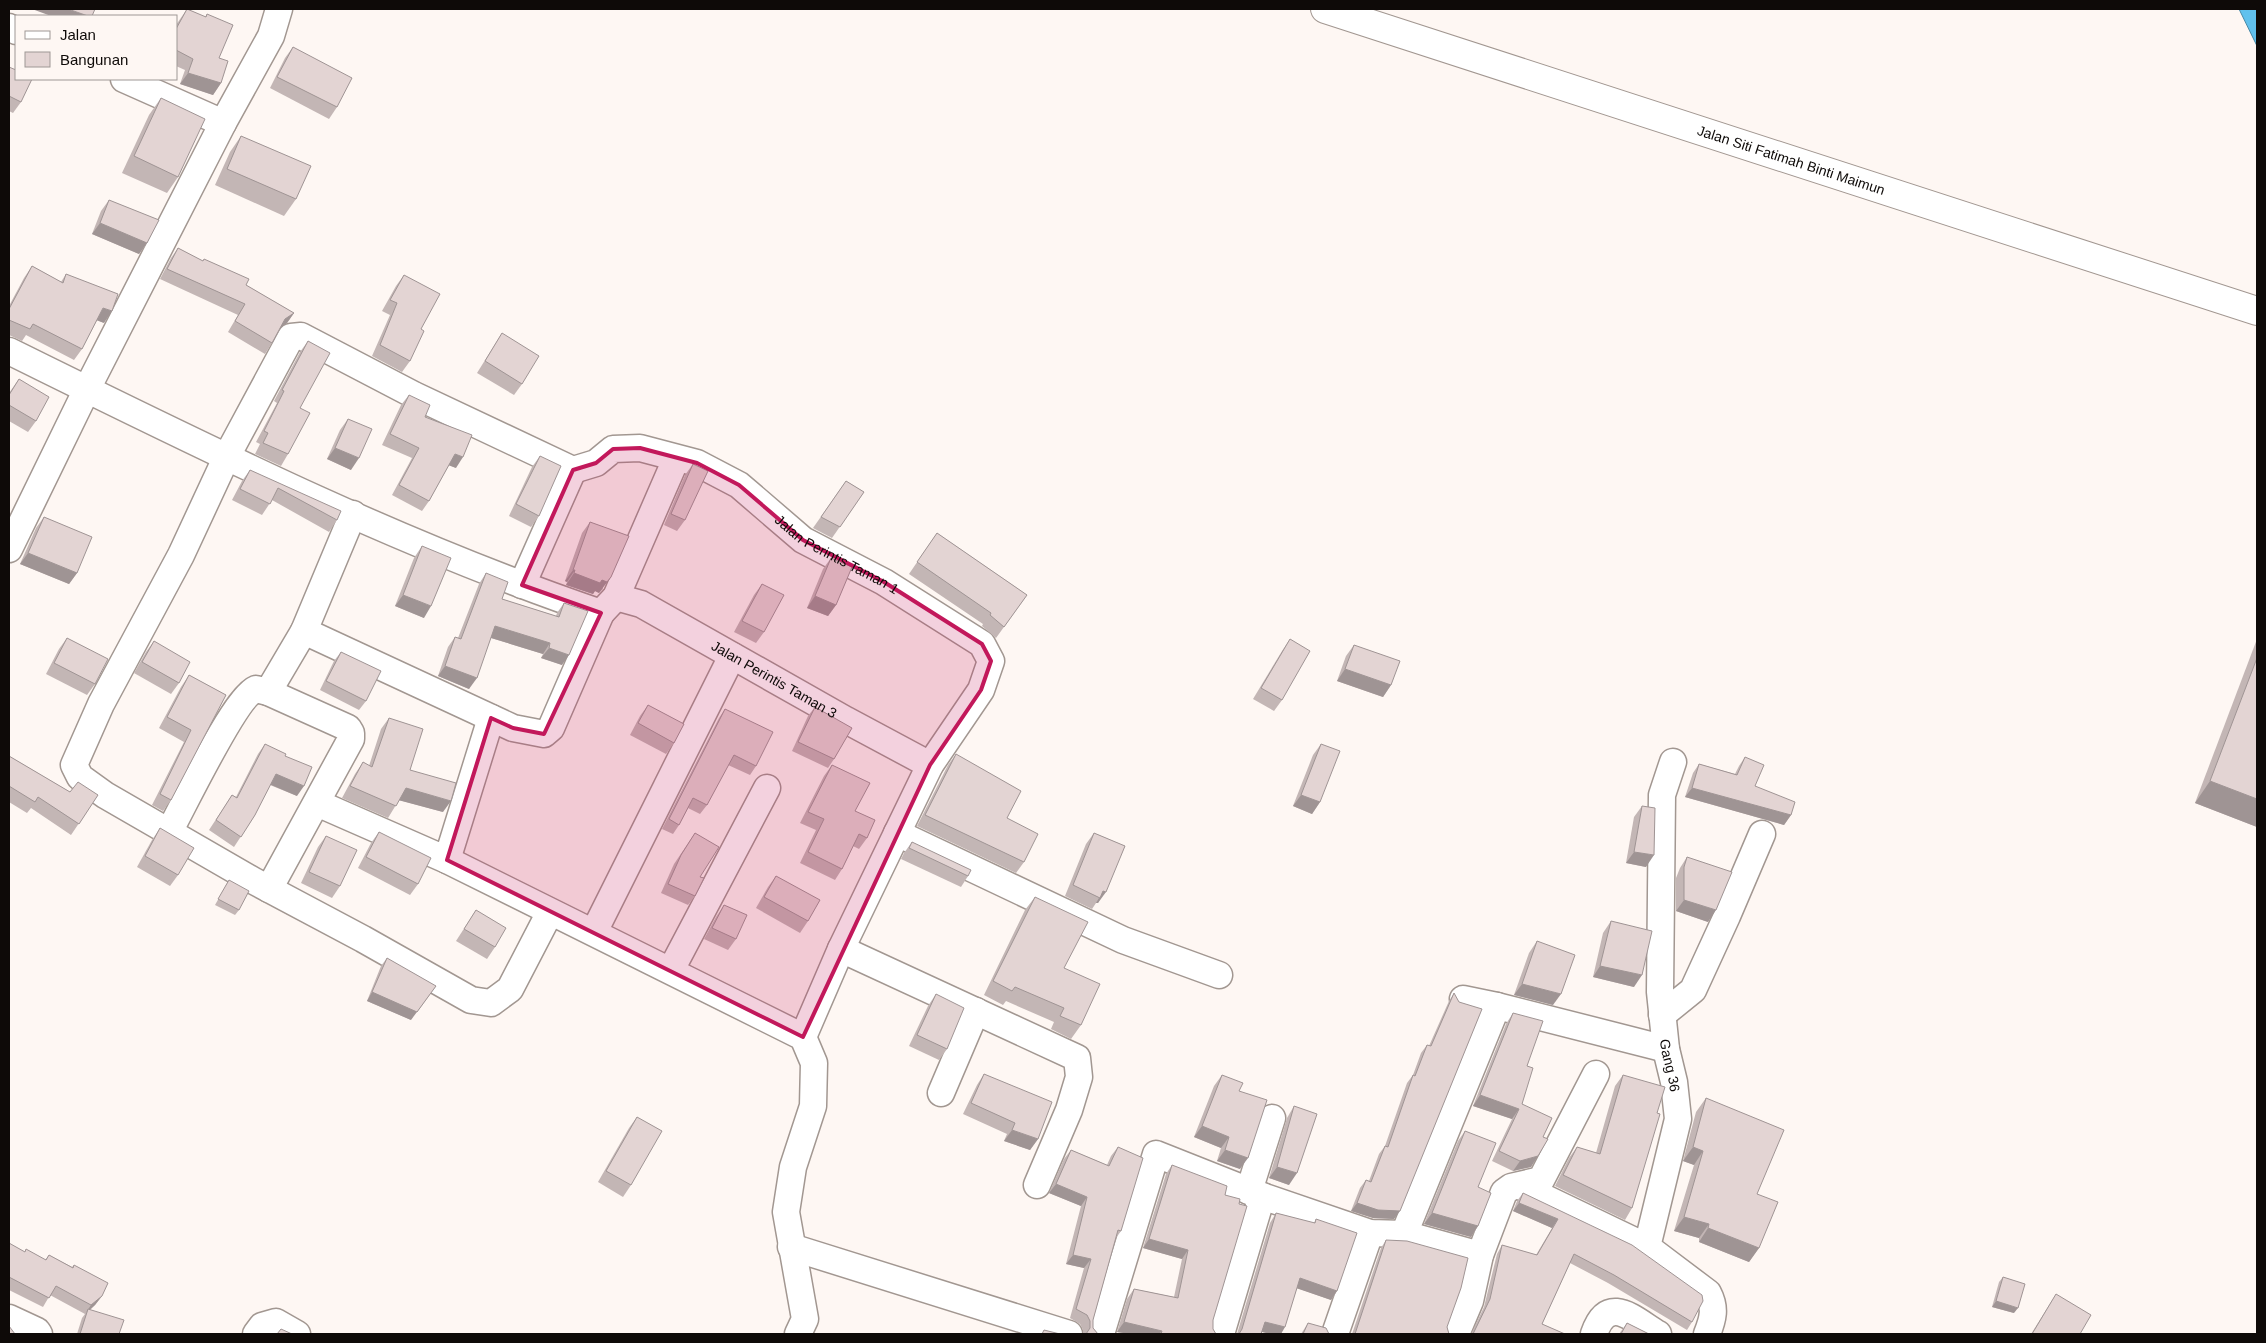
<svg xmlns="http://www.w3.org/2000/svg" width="2266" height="1343" font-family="Arial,sans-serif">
	<rect width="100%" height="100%" fill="#fef7f3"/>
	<polygon fill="#61c1ed" stroke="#488aa8" points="2239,9 2257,9 2257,46"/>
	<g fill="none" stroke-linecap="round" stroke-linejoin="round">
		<defs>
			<g id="minor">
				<polyline points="9,27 16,31"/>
				<polyline points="223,123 271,36 279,9"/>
				<path d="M9,351C202,446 397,544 601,613L616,597L676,459"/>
				<polyline points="9,549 87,389 223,123 124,79"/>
				<polyline points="522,585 573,470"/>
				<path id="s1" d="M616,597L641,604L846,720L930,765"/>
				<polyline points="304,631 513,728 544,734 551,728 601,613"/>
				<polyline points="268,692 348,728 351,733 351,739 269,889"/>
				<path id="s2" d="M1673,762L1662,795L1660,992L1666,1049L1674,1082L1678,1119L1647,1247L1708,1293C1716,1308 1713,1319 1707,1334"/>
				<polyline points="317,803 447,860 491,718"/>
				<path d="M169,832C183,807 235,697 256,689L268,692L304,631L353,514"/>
				<polyline points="897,833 1123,940 1219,975"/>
				<polyline points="447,860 803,1037 814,1063 813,1106 793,1167 786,1212 805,1319 798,1334"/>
				<path id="s3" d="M550,912L510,989L491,1003L471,1000L363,939L254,881L105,795L80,777L74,765L101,704L181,555L227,456L291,337L301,336L414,395L573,470L596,463L613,449L640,448L697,463L739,485L803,540L884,582L982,644L991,661L981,690L930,765L841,949L803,1037"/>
				<polyline points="594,932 732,656"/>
				<polyline points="841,949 1077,1058 1079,1077 1069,1110 1037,1185"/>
				<polyline points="671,970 767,788"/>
				<polyline points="1463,999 1497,1006 1666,1049"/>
				<polyline points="1662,1015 1693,990 1727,916 1762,834"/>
				<polyline points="941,1093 976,1011"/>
				<polyline points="1520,1186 1647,1247"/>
				<polyline points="1249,1191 1272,1118"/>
				<polyline points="1404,1234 1497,1006"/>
				<polyline points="791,1247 1069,1334"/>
				<polyline points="9,1318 37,1331 39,1334"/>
				<polyline points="256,1334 262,1326 276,1322 297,1334"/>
				<polyline points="1101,1334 1156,1154 1262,1196 1370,1233 1404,1234 1480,1255"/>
				<polyline points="1221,1334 1262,1196"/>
				<polyline points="1335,1334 1370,1233"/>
				<polyline points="1456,1334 1470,1301 1480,1255 1504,1192 1511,1187 1541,1180 1596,1074"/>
				<path d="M1594,1334C1608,1293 1633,1319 1658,1334"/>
			</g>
			<g id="tertiary">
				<path id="s4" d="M1325,9L2257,311"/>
			</g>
		</defs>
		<use href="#minor" stroke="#a29791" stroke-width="29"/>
		<use href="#tertiary" stroke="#a29791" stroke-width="30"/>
		<use href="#minor" stroke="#fff" stroke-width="26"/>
		<use href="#tertiary" stroke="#fff" stroke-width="28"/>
	</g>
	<g fill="#c3b6b5">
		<polygon points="187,9 205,17 207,14 219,58 221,83 213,95 180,84 185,70 176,66 176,25"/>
		<polygon points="293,47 337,107 329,119 270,88 285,58"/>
		<polygon points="9,67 21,102 13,113 9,111"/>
		<polygon points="161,98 178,177 167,193 122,173 149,115"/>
		<polygon points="241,136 296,199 284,216 215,185 230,152"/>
		<polygon points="109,200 147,243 139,254 92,234 101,211"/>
		<polygon points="178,248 246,285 294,313 287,323 281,327 272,343 265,354 228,332 238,315 160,279 171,258"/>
		<polygon points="32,266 61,282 66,274 104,323 97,320 82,349 74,360 26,335 22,341 9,335 9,306 24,278"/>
		<polygon points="404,275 421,329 410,361 402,372 372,356 390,315 382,311 396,286"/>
		<polygon points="502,333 522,384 514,395 477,373"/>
		<polygon points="308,341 300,408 288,454 281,466 255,454 260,444 256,442 277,403 274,401 300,352"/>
		<polygon points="19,379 36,421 28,432 9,421 9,393"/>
		<polygon points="409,395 425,417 456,468 449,465 429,501 422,511 392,495 412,458 382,445 401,405"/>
		<polygon points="348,419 351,470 327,459 340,430"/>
		<polygon points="540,456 539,516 531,527 509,516 532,467"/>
		<polygon points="693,464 685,520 677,531 664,525 685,475"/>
		<polygon points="250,470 337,520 329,532 272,500 262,515 232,500 242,481"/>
		<polygon points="846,481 864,492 832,538 813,528"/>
		<polygon points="44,517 77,573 69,584 20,564 36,528"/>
		<polygon points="590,522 603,589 599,593 595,591 593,594 566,585 567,582 565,581 582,533"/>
		<polygon points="937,533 1027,595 996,638 982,626 983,624 909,574"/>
		<polygon points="422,546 424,618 395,606 414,558"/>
		<polygon points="831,558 836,605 828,616 807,608 823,569"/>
		<polygon points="486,573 502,599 556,616 557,613 564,603 562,665 541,658 543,654 491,638 469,689 438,676 448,647 455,637 458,638 479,584"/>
		<polygon points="762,584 764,632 756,643 734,632 754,595"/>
		<polygon points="67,638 95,684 87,695 46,674 59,649"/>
		<polygon points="1290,639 1282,700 1274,711 1253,699 1282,651"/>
		<polygon points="2257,639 2257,827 2195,803"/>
		<polygon points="154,641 179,683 171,694 134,673 146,652"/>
		<polygon points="1354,645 1391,685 1383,697 1337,681 1346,656"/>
		<polygon points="341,652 366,701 359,710 320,690 334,661"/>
		<polygon points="189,675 226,695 171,800 163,811 152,805 184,742 159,728 181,687"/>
		<polygon points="648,705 674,743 666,754 630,735 640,716"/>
		<polygon points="815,707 834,759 828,768 792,751 808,716"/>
		<polygon points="725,709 756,766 750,775 728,765 707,805 700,814 688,808 679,825 673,834 662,829 719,718"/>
		<polygon points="389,718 410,770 443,812 399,800 388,818 342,798 355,774 363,762 369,766 381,729"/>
		<polygon points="265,744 285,756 297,796 270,785 255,815 234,847 209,830 232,795 236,797 258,754"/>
		<polygon points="1321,744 1320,802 1312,814 1293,806 1313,755"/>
		<polygon points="956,754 1007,818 1024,862 1016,873 917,826 948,765"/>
		<polygon points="9,756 70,792 98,795 71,835 31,808 27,813 9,802"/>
		<polygon points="1745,757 1755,786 1791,815 1784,825 1685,797 1693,773 1699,764 1735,774 1739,766"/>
		<polygon points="832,765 855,811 867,838 859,849 853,846 842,869 835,880 800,863 816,830 800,823 824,776"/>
		<polygon points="1642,806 1646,867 1626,863 1634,817"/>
		<polygon points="160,828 178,875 170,886 137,867 152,840"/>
		<polygon points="379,832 418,884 410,895 358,868 371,843"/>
		<polygon points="695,833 700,877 695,896 688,905 661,893 674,864"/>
		<polygon points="1094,833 1125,846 1098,903 1096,903 1092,909 1065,896 1086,844"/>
		<polygon points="326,836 340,886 332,898 301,883 318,847"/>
		<polygon points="912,842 968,876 961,887 901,859 904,853"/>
		<polygon points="1687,857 1708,922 1676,911 1676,878 1680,868"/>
		<polygon points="776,876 808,921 800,933 756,908 768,887"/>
		<polygon points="229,880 239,910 235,915 215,905"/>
		<polygon points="1035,897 1064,968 1081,1025 1071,1039 1051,1029 1054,1022 1006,1001 1003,1005 984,995 1025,910"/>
		<polygon points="724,905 736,939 728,950 704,939 716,917"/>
		<polygon points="476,910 495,947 487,959 456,941"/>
		<polygon points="1611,921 1634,987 1593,977 1603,933"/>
		<polygon points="1537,941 1553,1005 1514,995 1529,953"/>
		<polygon points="387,958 411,1020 367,1001 381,966"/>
		<polygon points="1454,993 1394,1219 1373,1218 1351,1211 1360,1188 1366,1180 1369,1181 1379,1154 1385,1146 1407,1083 1413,1075 1421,1053 1427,1045 1429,1046 1449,1001"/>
		<polygon points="936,994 947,1049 939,1060 909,1046 928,1006"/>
		<polygon points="1513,1013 1527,1066 1522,1104 1543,1137 1531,1167 1513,1171 1492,1161 1512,1119 1473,1106 1506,1024"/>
		<polygon points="984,1074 1038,1139 1030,1150 1004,1141 1007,1134 963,1114 977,1085"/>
		<polygon points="1222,1075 1239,1091 1240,1169 1217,1161 1221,1148 1194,1137 1214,1086"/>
		<polygon points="1623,1075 1632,1208 1625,1220 1555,1186 1569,1158 1577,1147 1596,1153 1615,1086"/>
		<polygon points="1706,1098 1757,1194 1759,1248 1749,1262 1699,1242 1699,1238 1674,1231 1694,1165 1683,1161 1696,1112"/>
		<polygon points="1294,1106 1289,1185 1269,1178 1287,1118"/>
		<polygon points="637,1117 631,1185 623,1197 598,1182 629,1128"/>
		<polygon points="1465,1131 1478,1187 1478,1226 1471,1237 1424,1224 1458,1141"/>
		<polygon points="1118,1147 1121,1231 1116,1238 1093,1320 1093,1328 1098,1334 1083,1334 1083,1330 1080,1324 1070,1318 1084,1268 1066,1264 1081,1206 1049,1193 1064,1159 1071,1150 1107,1165 1111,1156"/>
		<polygon points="1172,1165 1225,1195 1213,1320 1213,1329 1216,1334 1130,1334 1117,1332 1127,1299 1134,1289 1174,1297 1182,1259 1143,1248 1166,1174"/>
		<polygon points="1523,1193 1692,1322 1687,1330 1608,1283 1570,1263 1542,1324 1565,1334 1471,1334 1484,1307 1497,1254 1502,1245 1536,1255 1552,1228 1513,1211 1517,1201"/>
		<polygon points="1276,1213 1314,1223 1316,1219 1337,1291 1331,1300 1297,1288 1281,1334 1270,1334 1262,1332 1261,1334 1237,1334 1270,1223"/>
		<polygon points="1386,1240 1447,1327 1449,1334 1352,1334 1381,1248"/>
		<polygon points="9,1243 24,1252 45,1260 49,1255 72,1267 74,1265 102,1296 95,1305 90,1310 119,1334 77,1334 82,1318 85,1314 50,1295 43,1307 9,1290"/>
		<polygon points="2003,1277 2014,1313 1992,1307 1999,1282"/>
		<polygon points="2056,1294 2080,1334 2031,1334"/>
		<polygon points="1308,1323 1329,1334 1301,1334"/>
		<polygon points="1627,1323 1649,1334 1619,1334"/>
	</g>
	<g fill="#9f9494">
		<polygon points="32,9 68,9 88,16 51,16"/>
		<polygon points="188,73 221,83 213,95 180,84"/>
		<polygon points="100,223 147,243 139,254 92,234"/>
		<polygon points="103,308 112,311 104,323 96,320"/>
		<polygon points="294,313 287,323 278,330 285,319"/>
		<polygon points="335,448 359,458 351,470 327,459"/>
		<polygon points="455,454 463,457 456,468 448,465"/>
		<polygon points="28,553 77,573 69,584 20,564"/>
		<polygon points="573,570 575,570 567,582 565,581"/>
		<polygon points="574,573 602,580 611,577 599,593 595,591 593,594 566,585"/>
		<polygon points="403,595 431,606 424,618 395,606"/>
		<polygon points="815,596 836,605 828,616 807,608"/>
		<polygon points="495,626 550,643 543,654 488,637"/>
		<polygon points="549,648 569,655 562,665 541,658"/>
		<polygon points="445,666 477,678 469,689 438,676"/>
		<polygon points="1345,669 1391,685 1383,697 1337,681"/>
		<polygon points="276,774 304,786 297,796 269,784"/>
		<polygon points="2210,781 2257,799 2257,827 2195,803"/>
		<polygon points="406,788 451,801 443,812 398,800"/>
		<polygon points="1692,788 1791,815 1784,825 1685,797"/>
		<polygon points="1301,795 1320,802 1312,814 1293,806"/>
		<polygon points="1634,852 1654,855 1646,867 1626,863"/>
		<polygon points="1103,891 1106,892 1098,903 1096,903"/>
		<polygon points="1684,900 1716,910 1708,922 1676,911"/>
		<polygon points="1600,966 1642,975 1634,987 1593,977"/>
		<polygon points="1522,984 1561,994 1553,1005 1514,995"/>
		<polygon points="436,986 411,1020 367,1001 372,992"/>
		<polygon points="1480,1095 1519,1109 1512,1119 1473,1106"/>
		<polygon points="1202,1126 1229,1137 1221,1148 1194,1137"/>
		<polygon points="1012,1130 1038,1139 1030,1150 1004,1141"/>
		<polygon points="1693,1147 1703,1151 1694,1165 1683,1161"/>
		<polygon points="1225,1150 1248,1158 1240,1169 1217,1161"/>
		<polygon points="1538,1156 1531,1167 1513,1171 1520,1161"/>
		<polygon points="1277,1167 1297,1173 1289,1185 1269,1178"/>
		<polygon points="1056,1184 1087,1197 1081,1206 1049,1193"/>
		<polygon points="1357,1203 1400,1211 1394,1219 1373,1218 1351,1211"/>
		<polygon points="1519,1203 1558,1219 1552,1228 1513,1211"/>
		<polygon points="1432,1213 1478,1226 1471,1237 1424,1224"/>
		<polygon points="1684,1217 1709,1224 1699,1238 1674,1231"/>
		<polygon points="1708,1228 1759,1248 1749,1262 1699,1242"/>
		<polygon points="1149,1239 1188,1250 1182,1259 1143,1248"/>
		<polygon points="1073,1255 1091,1259 1084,1268 1066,1264"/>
		<polygon points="1300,1278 1337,1291 1331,1300 1293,1287"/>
		<polygon points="102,1296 95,1305 87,1312 88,1309 85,1314 91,1305"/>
		<polygon points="1996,1301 2018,1308 2014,1313 1992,1307"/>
		<polygon points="1124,1322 1162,1331 1159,1334 1130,1334 1117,1332"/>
		<polygon points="1265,1322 1285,1327 1281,1334 1270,1334 1259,1331"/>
	</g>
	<g fill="#e3d4d3" stroke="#9f9494">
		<polygon points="68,9 95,9 92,16 88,16"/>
		<polygon points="187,9 206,17 207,14 233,25 219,58 228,61 221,83 188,73 193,59 176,50 176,29"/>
		<polygon points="293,47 352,78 337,107 277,77"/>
		<polygon points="9,67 16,70 16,79 32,79 21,102 9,96"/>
		<polygon points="161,98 205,119 178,177 134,156"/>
		<polygon points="241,136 311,166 296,199 227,169"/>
		<polygon points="109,200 159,220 147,243 100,223"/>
		<polygon points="178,248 203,261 204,259 249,279 246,285 294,313 285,319 272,343 235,321 245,304 167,269"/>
		<polygon points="32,266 63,283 66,274 118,294 112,311 103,308 82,349 33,324 30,329 9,320 9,309"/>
		<polygon points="404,275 440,294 421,329 424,331 410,361 380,345 397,303 390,300"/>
		<polygon points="502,333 539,356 522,384 485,361"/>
		<polygon points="308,341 330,353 300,408 310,413 288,454 263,443 268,433 264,431 284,391 282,390"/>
		<polygon points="19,379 49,397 36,421 9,405 9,395"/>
		<polygon points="409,395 430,405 425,417 472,435 463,457 455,454 429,501 399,485 419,448 390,434"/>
		<polygon points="348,419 372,429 359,458 335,448"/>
		<polygon points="540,456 561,466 539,516 516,504"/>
		<polygon points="693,464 708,471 685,520 671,514"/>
		<polygon points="250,470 341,511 337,520 278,488 270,504 240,489"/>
		<polygon points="846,481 864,492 840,527 821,517"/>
		<polygon points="44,517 92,537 77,573 28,553"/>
		<polygon points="590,522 629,536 611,577 607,582 602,580 600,583 574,573 575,570 573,570"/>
		<polygon points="937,533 1027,595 1004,627 990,615 991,613 917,562"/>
		<polygon points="422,546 451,558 431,606 403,595"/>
		<polygon points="831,558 852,567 836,605 815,596"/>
		<polygon points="486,573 508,582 502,599 559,617 564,603 588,611 569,655 549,648 550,643 495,626 477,678 445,666 455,637 461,639"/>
		<polygon points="762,584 784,595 764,632 742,621"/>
		<polygon points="67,638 108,659 95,684 54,663"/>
		<polygon points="1290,639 1310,651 1282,700 1261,688"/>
		<polygon points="154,641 190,662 179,683 142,662"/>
		<polygon points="1354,645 1400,661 1391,685 1345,669"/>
		<polygon points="341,652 381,671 366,701 326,681"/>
		<polygon points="2257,658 2257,799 2210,781"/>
		<polygon points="189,675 226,695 171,800 160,794 191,730 167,717"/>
		<polygon points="648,705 684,724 674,743 638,723"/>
		<polygon points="815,707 852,728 834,759 798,742"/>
		<polygon points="725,709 773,732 756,766 734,755 707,805 693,798 679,825 669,819"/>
		<polygon points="389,718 423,729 410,770 456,783 451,801 406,788 396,806 350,786 363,762 372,767"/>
		<polygon points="265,744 286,754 285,756 312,767 304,786 276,774 255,815 241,837 216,820 232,795 237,798"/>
		<polygon points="1321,744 1340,751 1320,802 1301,795"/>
		<polygon points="956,754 1021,791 1007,818 1038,834 1024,862 925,815"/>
		<polygon points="9,756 70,792 78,782 98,795 79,824 38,797 35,802 9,786"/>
		<polygon points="1745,757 1764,765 1755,786 1795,802 1791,815 1692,788 1699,764 1737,775"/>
		<polygon points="832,765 870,783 855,811 875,820 867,838 859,834 842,869 808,852 824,819 808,812"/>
		<polygon points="1642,806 1655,808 1654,855 1634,852"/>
		<polygon points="160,828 194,848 178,875 145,856"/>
		<polygon points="379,832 431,858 418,884 366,857"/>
		<polygon points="695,833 719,847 700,877 704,878 695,896 668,884 681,855"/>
		<polygon points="1094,833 1125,846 1106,892 1103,891 1100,898 1073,885"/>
		<polygon points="326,836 357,850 340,886 309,872"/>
		<polygon points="912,842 971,870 968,876 909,848"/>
		<polygon points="1687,857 1732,872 1716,910 1684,900 1684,867"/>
		<polygon points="776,876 820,900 808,921 764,897"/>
		<polygon points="229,880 249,891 239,910 218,899"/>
		<polygon points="1035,897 1088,922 1064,968 1100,984 1081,1025 1060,1016 1064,1008 1015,987 1012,991 993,981"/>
		<polygon points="724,905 747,915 736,939 712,928"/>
		<polygon points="476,910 506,928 495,947 464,929"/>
		<polygon points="1611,921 1652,931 1642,975 1600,966"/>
		<polygon points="1537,941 1575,955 1561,994 1522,984"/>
		<polygon points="387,958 436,986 417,1012 372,992"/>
		<polygon points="1454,993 1459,1002 1482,1009 1400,1211 1378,1210 1357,1203 1366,1180 1371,1182 1385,1146 1388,1147 1413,1075 1415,1076 1427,1045 1431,1046"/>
		<polygon points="936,994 964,1008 947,1049 917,1035"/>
		<polygon points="1513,1013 1543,1021 1527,1066 1533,1068 1522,1104 1552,1118 1543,1137 1548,1139 1538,1156 1520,1161 1499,1151 1519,1109 1480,1095"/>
		<polygon points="984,1074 1052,1102 1038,1139 1012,1130 1015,1123 971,1103"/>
		<polygon points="1222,1075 1243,1083 1239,1091 1267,1100 1248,1158 1225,1150 1229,1137 1202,1126"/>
		<polygon points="1623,1075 1665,1087 1657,1113 1660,1114 1632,1208 1563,1175 1577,1147 1600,1154"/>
		<polygon points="1706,1098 1784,1130 1757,1194 1778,1202 1759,1248 1708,1228 1709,1224 1684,1217 1703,1151 1693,1147"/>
		<polygon points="1294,1106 1317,1114 1297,1173 1277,1167"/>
		<polygon points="637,1117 662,1131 631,1185 606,1171"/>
		<polygon points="1465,1131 1496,1143 1478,1187 1491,1193 1478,1226 1432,1213"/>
		<polygon points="1118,1147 1143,1158 1121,1231 1118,1230 1093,1320 1093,1328 1098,1334 1086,1334 1090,1328 1090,1321 1087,1315 1076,1309 1091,1259 1073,1255 1087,1197 1056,1184 1071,1150 1109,1166"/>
		<polygon points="1172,1165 1227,1186 1225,1195 1240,1199 1239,1204 1247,1206 1213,1320 1213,1329 1216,1334 1161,1334 1162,1331 1124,1322 1134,1289 1178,1298 1188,1250 1149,1239"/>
		<polygon points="1523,1193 1632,1245 1702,1295 1703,1301 1692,1322 1614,1275 1574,1254 1542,1324 1565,1334 1473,1334 1490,1299 1502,1245 1537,1255 1558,1219 1519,1203"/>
		<polygon points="1276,1213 1315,1223 1316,1219 1357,1233 1337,1291 1300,1278 1285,1327 1265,1322 1261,1334 1239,1334 1242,1329"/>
		<polygon points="1386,1240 1407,1241 1468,1258 1461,1288 1447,1327 1449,1334 1355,1334"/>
		<polygon points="9,1243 25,1252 26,1249 46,1260 49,1255 73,1268 74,1265 108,1283 102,1296 91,1305 56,1286 49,1298 9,1277"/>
		<polygon points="2003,1277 2025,1284 2018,1308 1996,1301"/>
		<polygon points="2056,1294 2091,1315 2080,1334 2032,1334"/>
		<polygon points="88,1309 124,1320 119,1334 80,1334"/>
		<polygon points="1308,1323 1326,1328 1329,1334 1303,1334"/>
		<polygon points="1627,1323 1649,1334 1621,1334"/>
		<polygon points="9,1326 15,1334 9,1334"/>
		<polygon points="281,1329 292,1334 277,1334"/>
		<polygon points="1044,1330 1060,1334 1042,1334"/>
	</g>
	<path fill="#c2185b" fill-opacity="0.2" stroke="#c2185b" stroke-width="4" stroke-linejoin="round" d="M640,448L697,463L739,485L803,540L884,582L982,644L991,661L981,690L930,765L803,1037L447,860L491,718L513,728L544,734L601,613L522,585L573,470L596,463L613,449Z"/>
	<g text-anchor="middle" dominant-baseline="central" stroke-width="5" stroke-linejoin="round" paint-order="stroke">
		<g font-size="14" fill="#0e0a08" stroke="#fef7f3">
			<text stroke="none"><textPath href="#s4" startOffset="490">Jalan Siti Fatimah Binti Maimun</textPath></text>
			<text stroke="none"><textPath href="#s3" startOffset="1688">Jalan Perintis Taman 1</textPath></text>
			<text stroke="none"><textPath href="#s1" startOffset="179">Jalan Perintis Taman 3</textPath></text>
			<text stroke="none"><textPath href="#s2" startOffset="306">Gang 36</textPath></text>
		</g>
	</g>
	<rect width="2266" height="1343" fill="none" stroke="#0e0a08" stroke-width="20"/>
	<rect x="15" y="15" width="162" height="65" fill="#fef7f3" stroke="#9e9895"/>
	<rect x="25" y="31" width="25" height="8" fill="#ffffff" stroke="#9e9895"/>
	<text x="60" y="40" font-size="15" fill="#0e0a08">Jalan</text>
	<rect x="25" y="52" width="25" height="15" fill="#e3d4d3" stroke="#9e9895"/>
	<text x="60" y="65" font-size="15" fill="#0e0a08">Bangunan</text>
</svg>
